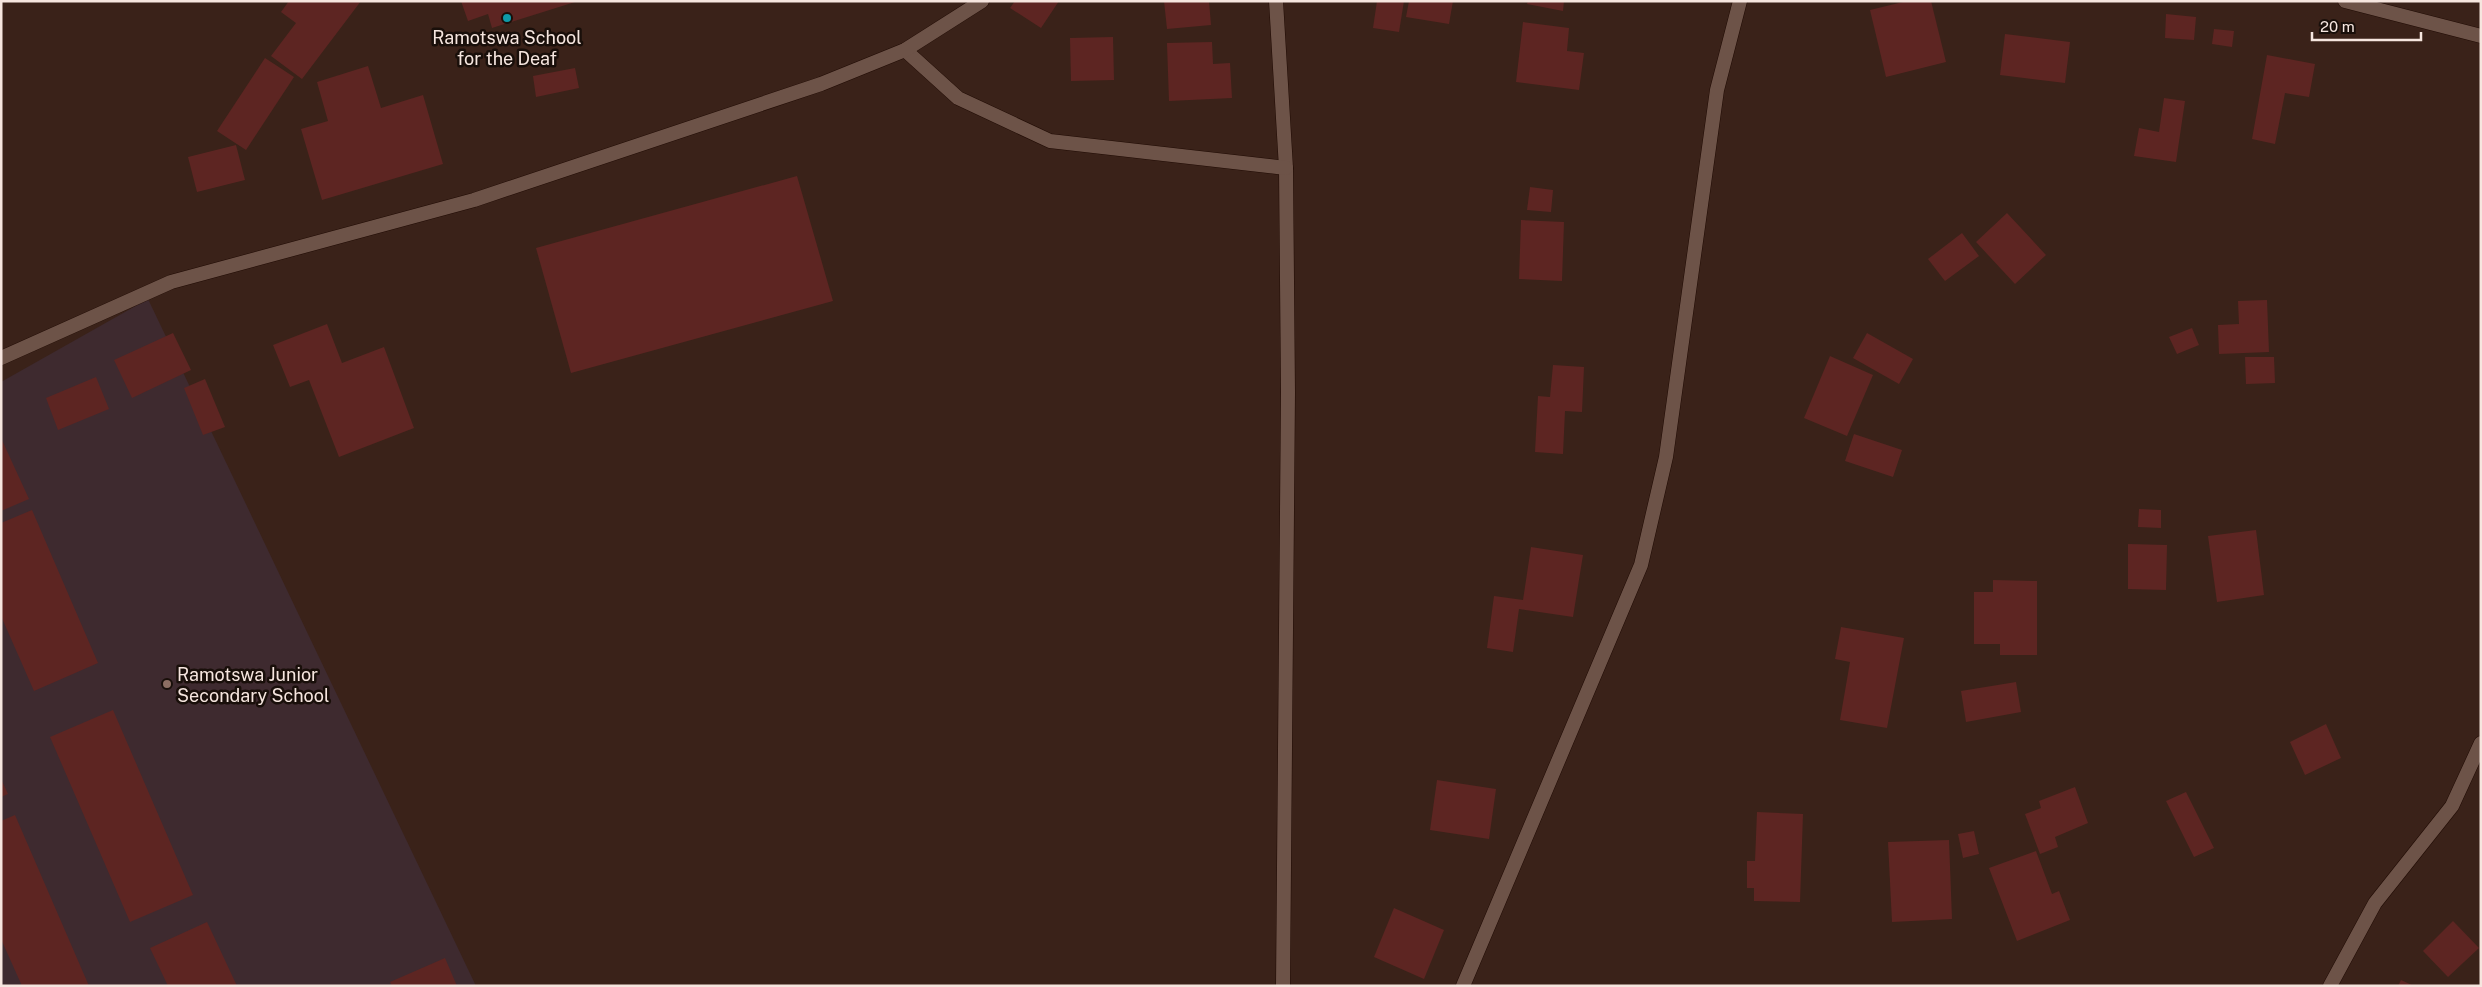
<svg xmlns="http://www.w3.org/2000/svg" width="2482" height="987" font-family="'Public Sans',sans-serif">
	<rect width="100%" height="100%" fill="#3a2219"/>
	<polygon fill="#3e2a2f" points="148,299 476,986 1,986 1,382"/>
	<g fill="#5d2522">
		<polygon points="289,1 361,1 302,79 271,56 296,23 281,12"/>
		<polygon points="461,1 575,1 575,2 492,28 488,14 468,21"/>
		<polygon points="1015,1 1059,1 1041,28 1010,8"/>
		<polygon points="1164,1 1209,1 1211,25 1167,29"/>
		<polygon points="1377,1 1404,1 1399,32 1373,28"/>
		<polygon points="1409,1 1453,1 1449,24 1406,17"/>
		<polygon points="1528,1 1564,1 1563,11 1527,4"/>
		<polygon points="1907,1 1931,1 1946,62 1886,77 1870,10"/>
		<polygon points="2166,14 2196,17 2194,40 2165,38"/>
		<polygon points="1523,22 1569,28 1567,51 1584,53 1579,90 1516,82"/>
		<polygon points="2214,29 2234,31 2232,47 2212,44"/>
		<polygon points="2005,34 2070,42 2065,83 2000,75"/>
		<polygon points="1113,37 1114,80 1071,81 1070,38"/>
		<polygon points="1212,42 1213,64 1230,63 1232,98 1169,101 1167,43"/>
		<polygon points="2267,55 2315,64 2309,97 2285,93 2275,144 2252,139"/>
		<polygon points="265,58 294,77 246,150 217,131"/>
		<polygon points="368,66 381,108 423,95 443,164 322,200 301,129 328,121 317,82"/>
		<polygon points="575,68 579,88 536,97 533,76"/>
		<polygon points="2164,98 2185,101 2176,162 2134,156 2139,128 2159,132"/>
		<polygon points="236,145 245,180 197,192 188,157"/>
		<polygon points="797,176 833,301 571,373 536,248"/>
		<polygon points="1530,187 1553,190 1551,212 1527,210"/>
		<polygon points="2007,213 2046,255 2015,284 1976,242"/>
		<polygon points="1521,220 1564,222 1562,281 1519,279"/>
		<polygon points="1962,233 1979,256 1945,281 1928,259"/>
		<polygon points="2267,300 2269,352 2219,354 2218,325 2239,324 2238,301"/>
		<polygon points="327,324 342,363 384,347 414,428 339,457 309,380 290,387 273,345"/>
		<polygon points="2192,328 2199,345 2177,354 2169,337"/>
		<polygon points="173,333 191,370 132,398 114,360"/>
		<polygon points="1867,333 1913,359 1899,384 1853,358"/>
		<polygon points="1830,356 1873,375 1847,436 1804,418"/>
		<polygon points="2245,357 2274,357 2275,383 2246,384"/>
		<polygon points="1553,365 1584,367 1582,412 1565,411 1563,454 1535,452 1538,396 1550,397"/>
		<polygon points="96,377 109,409 58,430 46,398"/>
		<polygon points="205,379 225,427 203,435 184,388"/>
		<polygon points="1854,434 1902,450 1893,477 1845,461"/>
		<polygon points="1,438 29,499 1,511"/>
		<polygon points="2139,509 2161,510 2161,528 2138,527"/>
		<polygon points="32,510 98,663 34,691 1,616 1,523"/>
		<polygon points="2256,530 2264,595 2217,602 2208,536"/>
		<polygon points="2128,544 2167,545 2166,590 2128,589"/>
		<polygon points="1531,547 1583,555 1573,617 1519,609 1513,652 1487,648 1494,596 1523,600"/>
		<polygon points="1993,580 2037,581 2037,655 2000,655 2000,644 1974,644 1974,592 1993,592"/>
		<polygon points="1841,627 1904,638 1887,728 1840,720 1850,662 1835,659"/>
		<polygon points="2016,682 2021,712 1966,722 1961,691"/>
		<polygon points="113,710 193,895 130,922 50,737"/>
		<polygon points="2326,724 2341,758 2305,775 2290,742"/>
		<polygon points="1,779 8,794 1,797"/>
		<polygon points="1437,780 1496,789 1489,839 1430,830"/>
		<polygon points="2075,787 2088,823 2055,837 2058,847 2040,854 2025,814 2041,808 2039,801"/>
		<polygon points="2186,792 2214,848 2194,857 2166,801"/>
		<polygon points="1757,812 1803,814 1800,902 1754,901 1754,888 1747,888 1747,861 1755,861"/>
		<polygon points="15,815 89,986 22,986 1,939 1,821"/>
		<polygon points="1974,831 1979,854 1963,858 1958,834"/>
		<polygon points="1949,840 1952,919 1892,922 1888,842"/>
		<polygon points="2036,851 2052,894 2059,891 2070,920 2017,941 1989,868"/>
		<polygon points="1394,908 1444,930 1424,979 1374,957"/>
		<polygon points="2453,921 2479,948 2448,977 2423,951"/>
		<polygon points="207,922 237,986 168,986 150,948"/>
		<polygon points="445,958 457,986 392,986 390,982"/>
		<polygon points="2401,980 2414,986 2398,986"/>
	</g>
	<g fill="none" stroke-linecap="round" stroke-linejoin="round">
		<defs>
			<g id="minor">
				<polyline points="1276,1 1286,168 1288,392 1283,986"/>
				<polyline points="2345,1 2481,36"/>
				<polyline points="905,50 958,98 1050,141 1286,168"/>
				<polyline points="1,358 171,282 474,200 821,84 905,50 982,1"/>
				<polyline points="2330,986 2375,903 2452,806 2481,743"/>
			</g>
			<polyline id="tertiary" points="1463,986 1641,565 1666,457 1717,90 1740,1"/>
		</defs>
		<use href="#minor" stroke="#200b04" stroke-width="15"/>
		<use href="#tertiary" stroke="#200b04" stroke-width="15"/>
		<use href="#minor" stroke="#6d5348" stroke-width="14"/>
		<use href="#tertiary" stroke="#6d5348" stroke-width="14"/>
	</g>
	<circle fill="#0f9aa8" stroke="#190f0a" stroke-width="2" cx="507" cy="18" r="5"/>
	<circle fill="#8d6e63" stroke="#190f0a" stroke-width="2" cx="167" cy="684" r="5"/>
	<g text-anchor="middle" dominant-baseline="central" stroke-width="5" stroke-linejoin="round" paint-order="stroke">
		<g font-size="18" fill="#f6e6df" stroke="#190f0a">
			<text x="507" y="37">Ramotswa School<tspan x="507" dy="21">for the Deaf</tspan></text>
			<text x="177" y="674" text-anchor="start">Ramotswa Junior<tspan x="177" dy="21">Secondary School</tspan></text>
		</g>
	</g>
	<rect width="2482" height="987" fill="none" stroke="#f6e6df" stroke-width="5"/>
	<path d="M2312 32v8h109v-8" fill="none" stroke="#f6e6df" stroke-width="2.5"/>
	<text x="2320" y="32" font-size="15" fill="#f6e6df" stroke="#190f0a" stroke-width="4" paint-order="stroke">20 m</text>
</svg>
